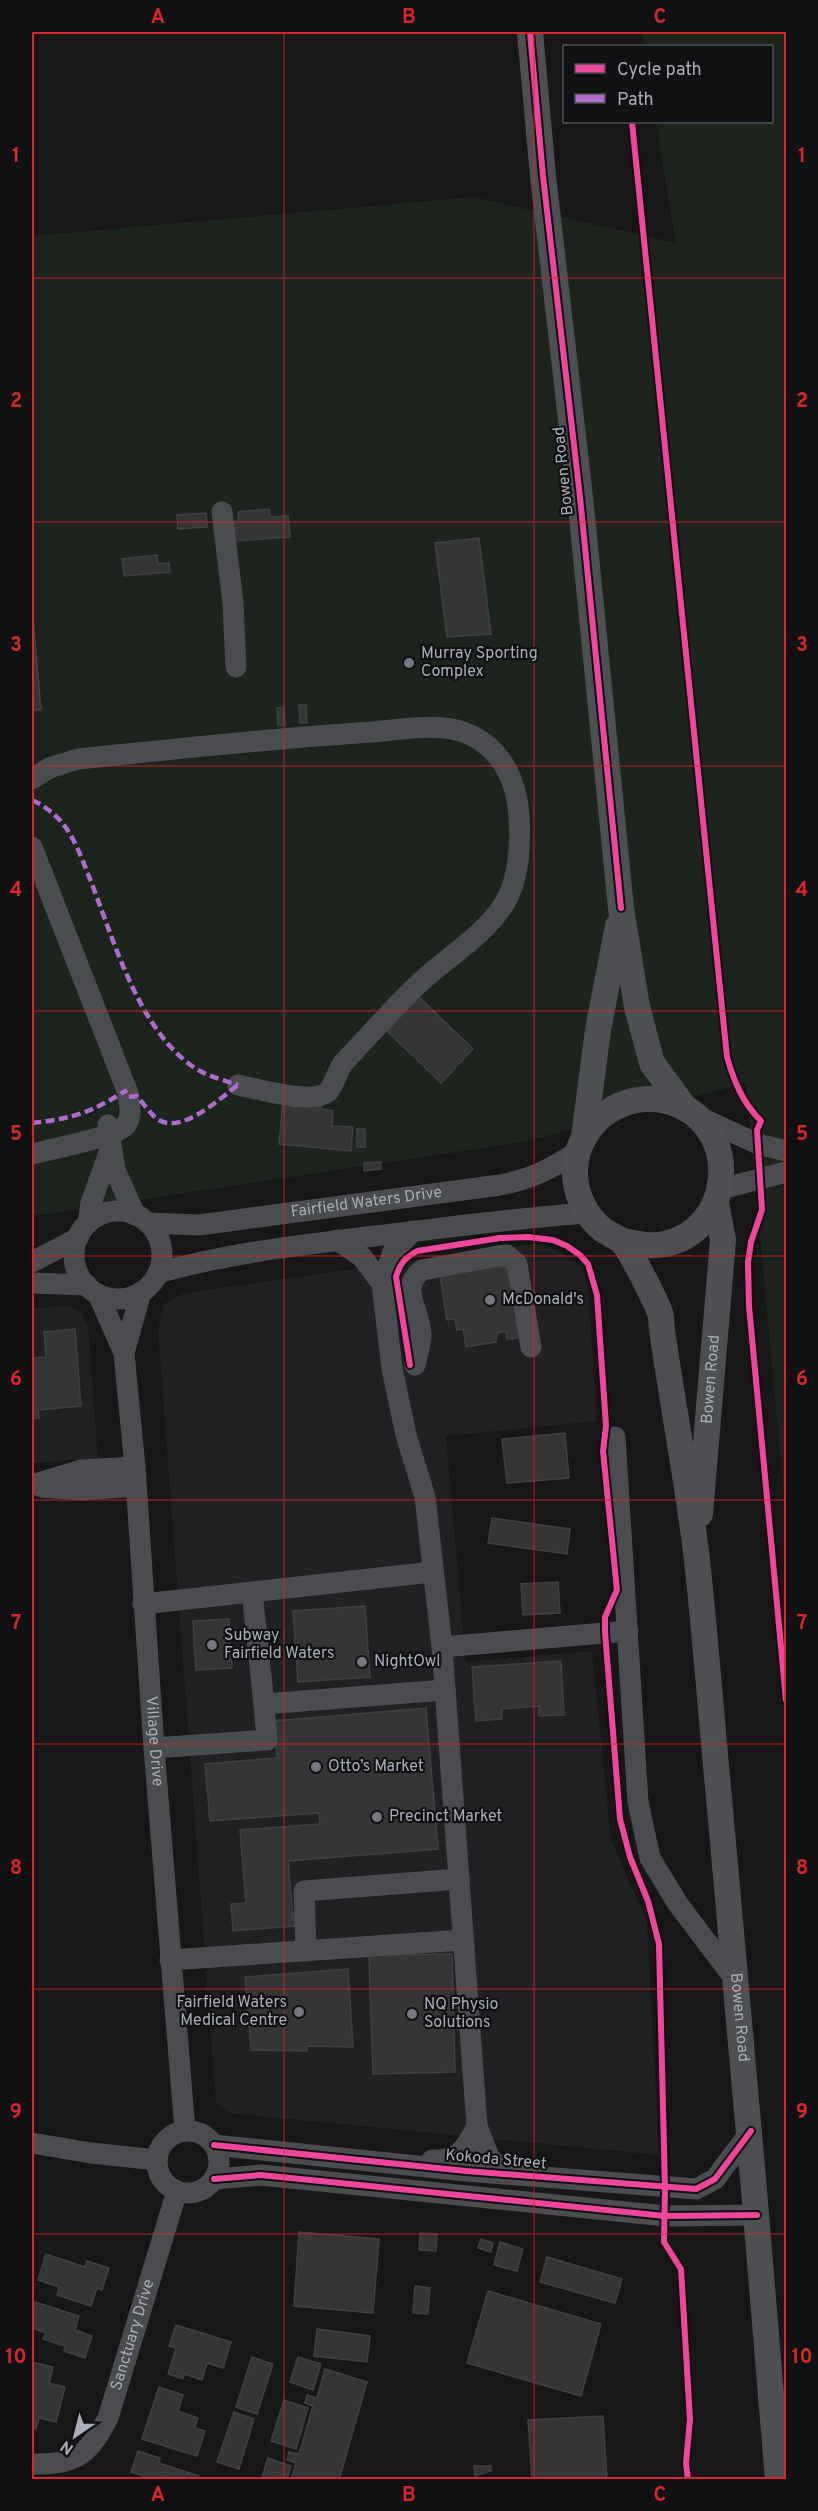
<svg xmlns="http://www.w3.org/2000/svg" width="818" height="2511" font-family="Overpass,sans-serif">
	<rect width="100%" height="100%" fill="#171717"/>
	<g fill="#212123">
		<polygon points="540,1243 557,1251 581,1267 588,1288 597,1421 446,1436 466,1662 592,1651 611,1840 647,1922 659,2155 229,2113 216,2103 158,1330 164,1304 185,1293"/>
		<polygon points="68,1306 81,1312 88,1327 98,1459 32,1463 32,1308"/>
	</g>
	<polygon fill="#1d241e" points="642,32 786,32 786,1518 746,1083 524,1142 32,1216 32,236 474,197 676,243 656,122 772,122 772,46 644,46"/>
	<g fill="#353536" stroke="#3f4043" stroke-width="1.5">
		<polygon points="269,509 270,517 288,516 290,537 234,541 233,524 238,519 238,512"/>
		<polygon points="206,513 207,527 178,529 177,515"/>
		<polygon points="479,538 491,634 447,637 435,543"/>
		<polygon points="157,555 158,564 169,563 170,572 124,576 122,559"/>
		<polygon points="32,606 41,710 32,710"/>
		<polygon points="299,705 306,705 307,723 300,723"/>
		<polygon points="284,707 285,725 278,725 277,708"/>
		<polygon points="419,997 473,1049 441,1083 387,1031"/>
		<polygon points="283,1100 322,1104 321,1109 333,1111 332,1126 353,1127 351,1151 279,1144"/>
		<rect x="357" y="1129" width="8" height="18"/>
		<polygon points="381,1162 381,1169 364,1171 364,1163"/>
		<polygon points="509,1261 515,1296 535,1292 537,1304 519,1306 524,1337 507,1339 506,1331 497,1333 496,1342 466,1347 463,1329 457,1330 455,1319 447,1320 440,1276"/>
		<polygon points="75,1329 81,1406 38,1410 39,1418 32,1419 32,1358 46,1357 44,1332"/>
		<polygon points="565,1433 569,1478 507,1483 502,1439"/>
		<polygon points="492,1518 570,1529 567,1554 488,1543"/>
		<polygon points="558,1582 560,1613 523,1615 521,1584"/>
		<polygon points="365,1606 370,1677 298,1682 293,1611"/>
		<polygon points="229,1619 232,1668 196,1670 193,1621"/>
		<polygon points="561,1661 564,1715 539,1716 539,1706 502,1709 502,1719 476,1721 472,1667"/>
		<polygon points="426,1708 438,1849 288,1861 294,1926 233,1931 231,1904 246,1903 240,1830 320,1824 319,1813 210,1821 205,1764 277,1758 274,1721"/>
		<polygon points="452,1954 455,2072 373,2074 369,1955"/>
		<polygon points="348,1969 353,2047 307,2046 307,2051 251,2050 245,1977"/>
		<polygon points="299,2232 379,2239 373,2313 294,2306"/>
		<polygon points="420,2233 437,2234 436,2251 419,2250"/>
		<polygon points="481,2239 493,2243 491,2252 478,2248"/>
		<polygon points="500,2242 523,2249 517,2271 494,2265"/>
		<polygon points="46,2254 85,2267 87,2261 109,2268 102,2290 97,2288 91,2306 57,2295 59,2287 38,2280"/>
		<polygon points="547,2257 622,2279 615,2303 540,2282"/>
		<polygon points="415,2286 430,2288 428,2314 413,2313"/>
		<polygon points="488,2291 601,2324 581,2396 467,2363"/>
		<polygon points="32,2301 79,2316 75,2330 92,2336 85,2358 64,2351 65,2346 43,2339 46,2333 32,2328"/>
		<polygon points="176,2325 231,2342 223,2368 207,2363 202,2380 184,2374 183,2379 168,2374 176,2348 169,2346"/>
		<polygon points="317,2329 370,2336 367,2362 314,2356"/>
		<polygon points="252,2357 273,2364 257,2414 236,2407"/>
		<polygon points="298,2357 321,2364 313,2390 290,2382"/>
		<polygon points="32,2362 53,2367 49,2383 65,2387 56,2422 39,2418 36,2429 32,2428"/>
		<polygon points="325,2369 367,2382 339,2480 291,2480 296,2463 287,2460 289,2452 299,2454 313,2406 305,2403 307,2395 317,2398"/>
		<polygon points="159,2387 183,2395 178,2411 198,2418 195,2428 205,2431 197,2456 142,2439"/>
		<polygon points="284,2400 308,2408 296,2449 271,2441"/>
		<polygon points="234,2412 254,2419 239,2469 217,2462"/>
		<polygon points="603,2416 607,2480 532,2480 528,2420"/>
		<polygon points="138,2451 160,2458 159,2463 199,2476 198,2480 142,2480 143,2476 131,2472"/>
		<polygon points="268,2458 291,2466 287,2480 261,2480"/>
		<polygon points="474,2466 491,2466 491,2471 475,2476"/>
	</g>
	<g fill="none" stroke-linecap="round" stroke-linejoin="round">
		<g stroke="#4b4c50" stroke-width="21">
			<polyline points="222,512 233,603 236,667"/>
			<path d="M32,779L49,768L78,759C176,749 274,738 372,732C401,730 438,722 466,733C501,747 517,781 519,816C521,843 519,881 504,904C485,934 451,955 425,978C396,1004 370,1035 343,1063C339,1069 331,1090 328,1092C311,1105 259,1089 238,1085"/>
			<path d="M32,847L128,1093C129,1104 133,1115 126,1125C117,1137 50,1149 32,1154"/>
			<polyline points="697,1116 758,1144 786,1151"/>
			<polyline points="108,1125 115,1170 135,1215"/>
			<polyline points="721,1189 786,1172"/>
			<circle cx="118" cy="1255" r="44"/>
			<polyline points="88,1223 91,1203 110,1150"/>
			<path id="s1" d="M148,1223L199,1225L500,1185C532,1179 551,1169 578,1151"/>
			<polyline points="413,1231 393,1252 382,1284 392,1368 406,1435 425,1497 442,1647 477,2126 489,2157 504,2173"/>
			<polyline points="337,1240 362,1257 382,1284"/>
			<polyline points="32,1262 78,1238"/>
			<path d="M158,1273C228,1253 302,1245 374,1236C445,1228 516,1218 587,1213"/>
			<polyline points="32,1283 87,1285"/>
			<path id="s2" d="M98,1294L124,1353L135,1467L154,1748L185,2131"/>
			<polyline points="124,1353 141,1292"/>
			<path d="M415,1365C417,1356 420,1346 421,1336C422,1312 397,1289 422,1270L498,1256L507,1255L517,1264L531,1347"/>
			<polyline points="615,1437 638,1802 650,1858 678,1904 737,1982"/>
			<polyline points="32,1485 81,1470 135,1467"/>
			<polyline points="41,1487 81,1490 136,1486"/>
			<polyline points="252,1592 264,1704"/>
			<polyline points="143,1604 432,1572"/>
			<polyline points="442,1647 628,1631"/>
			<polyline points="154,1748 267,1740 264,1704 445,1690"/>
			<polyline points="306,1951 304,1891 459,1879"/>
			<polyline points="170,1960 463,1940"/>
			<circle cx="188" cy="2162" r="31"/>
			<polyline points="32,2143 91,2153 157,2160"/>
			<polyline points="214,2145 466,2171 696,2189 715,2179 751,2131"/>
			<path d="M432,2160C459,2162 466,2147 477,2126"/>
			<polyline points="214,2179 261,2175 665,2216 757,2215"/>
			<path id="s3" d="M32,2464C76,2464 87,2457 108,2418L177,2191"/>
		</g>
		<g stroke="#4d4f52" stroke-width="26">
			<polyline points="530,32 543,176 580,497 621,908 637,1007 652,1063 684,1107"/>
			<polyline points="584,1137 598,1030 618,926"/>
			<path id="s4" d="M623,1241C637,1244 650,1247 665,1244C731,1230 742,1135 681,1106C634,1084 578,1116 575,1169C574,1192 585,1216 603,1230C610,1235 619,1237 624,1244C632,1254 656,1301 660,1313C662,1318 661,1324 662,1330C673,1407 688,1483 697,1560C706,1643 712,1726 720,1809C741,2033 760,2256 778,2480"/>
			<path id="s5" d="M700,1514L723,1240L716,1203"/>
		</g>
		<g stroke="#b06ccc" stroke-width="4.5" stroke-dasharray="9 4.5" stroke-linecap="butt">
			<path d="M32,800C66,816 75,841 88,874C113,936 136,1026 192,1066C206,1076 223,1080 238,1085"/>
			<path d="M129,1097L137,1096C143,1103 149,1112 156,1118C179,1137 219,1099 238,1085"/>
			<path d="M32,1123C75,1118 90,1113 127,1090"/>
		</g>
		<defs>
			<g id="cycleway">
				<polyline points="530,32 543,176 580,497 621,908"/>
				<path d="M632,122L727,1057C734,1081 742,1102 761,1121L757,1130L762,1210L751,1242L748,1262L749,1306L786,1700"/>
				<path d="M410,1365L396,1277C400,1263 405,1258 417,1251L500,1238L528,1237L553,1240L567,1246L580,1255L588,1264L597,1295L606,1426L603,1451L617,1590L605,1617V1632L620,1819L630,1857L648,1901L659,1944L665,2189L664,2242L681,2269L690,2419L686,2463L688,2480"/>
				<polyline points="214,2145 466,2171 696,2189 715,2179 751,2131"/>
				<polyline points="214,2179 261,2175 665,2216 757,2215"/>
			</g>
		</defs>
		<use href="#cycleway" stroke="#111113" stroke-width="10"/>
		<use href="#cycleway" stroke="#ed469a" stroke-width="6"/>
	</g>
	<path fill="none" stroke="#d62828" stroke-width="1.5" stroke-opacity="0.55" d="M284,32V2480M534,32V2480M32,278H786M32,522H786M32,766H786M32,1011H786M32,1256H786M32,1500H786M32,1744H786M32,1989H786M32,2234H786"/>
	<g fill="#757880" stroke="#111113" stroke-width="2">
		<circle cx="409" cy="663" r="6"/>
		<circle cx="490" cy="1300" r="6"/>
		<circle cx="212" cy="1645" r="6"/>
		<circle cx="362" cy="1662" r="6"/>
		<circle cx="316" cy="1767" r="6"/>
		<circle cx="377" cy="1817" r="6"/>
		<circle cx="299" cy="2012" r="6"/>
		<circle cx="412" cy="2014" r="6"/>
	</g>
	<g text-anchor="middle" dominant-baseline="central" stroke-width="4.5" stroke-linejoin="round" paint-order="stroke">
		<g font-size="16" fill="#a8adb8" stroke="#111113">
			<text transform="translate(564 471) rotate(-96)">Bowen Road</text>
			<text stroke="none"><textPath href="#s1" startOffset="220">Fairfield Waters Drive</textPath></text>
			<text stroke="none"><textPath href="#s5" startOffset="135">Bowen Road</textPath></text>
			<text stroke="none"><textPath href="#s2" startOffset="454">Village Drive</textPath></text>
			<text stroke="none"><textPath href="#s4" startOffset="1250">Bowen Road</textPath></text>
			<text transform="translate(496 2160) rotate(5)">Kokoda Street</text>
			<text stroke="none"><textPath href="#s3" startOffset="183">Sanctuary Drive</textPath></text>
		</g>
		<g font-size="16" fill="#a8adb8" stroke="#111113" text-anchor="start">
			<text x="421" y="654">Murray Sporting<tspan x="421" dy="18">Complex</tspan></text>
			<text x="502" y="1300">McDonald's</text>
			<text x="224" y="1636">Subway<tspan x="224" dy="18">Fairfield Waters</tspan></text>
			<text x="374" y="1662">NightOwl</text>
			<text x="328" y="1767">Otto’s Market</text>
			<text x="389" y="1817">Precinct Market</text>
			<text x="287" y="2003" text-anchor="end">Fairfield Waters<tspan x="287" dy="18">Medical Centre</tspan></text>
			<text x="424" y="2005">NQ Physio<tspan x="424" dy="18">Solutions</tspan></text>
		</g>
	</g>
	<rect width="818" height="2511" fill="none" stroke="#111113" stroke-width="66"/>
	<rect x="563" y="45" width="210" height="78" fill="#111113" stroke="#4d4f55" stroke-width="1.5"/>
	<rect x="575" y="64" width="30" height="9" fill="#ed469a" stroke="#4d4f55" stroke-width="1.5"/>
	<text x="617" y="75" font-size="18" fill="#a8adb8">Cycle path</text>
	<rect x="575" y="94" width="30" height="9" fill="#b06ccc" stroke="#4d4f55" stroke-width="1.5"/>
	<text x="617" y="105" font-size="18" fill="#a8adb8">Path</text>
	<g transform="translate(75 2436) rotate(215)" stroke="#111113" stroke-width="4.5" paint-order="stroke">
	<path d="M0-4.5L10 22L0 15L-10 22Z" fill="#a8adb8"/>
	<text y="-9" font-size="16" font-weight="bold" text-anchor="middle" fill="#a8adb8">N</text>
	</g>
	<rect x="33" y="33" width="752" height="2445" fill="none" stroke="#d62828" stroke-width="2"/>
	<g font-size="20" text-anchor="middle" font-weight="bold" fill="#d62828">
		<text x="158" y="23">A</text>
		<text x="409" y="23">B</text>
		<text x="660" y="23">C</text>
		<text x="16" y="162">1</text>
		<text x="802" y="162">1</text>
		<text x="16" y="407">2</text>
		<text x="802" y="407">2</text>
		<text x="16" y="651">3</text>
		<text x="802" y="651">3</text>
		<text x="16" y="896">4</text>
		<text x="802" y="896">4</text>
		<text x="16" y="1140">5</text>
		<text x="802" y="1140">5</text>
		<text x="16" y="1385">6</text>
		<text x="802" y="1385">6</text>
		<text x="16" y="1629">7</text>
		<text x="802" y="1629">7</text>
		<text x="16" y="1874">8</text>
		<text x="802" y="1874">8</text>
		<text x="16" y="2118">9</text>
		<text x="802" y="2118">9</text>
		<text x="16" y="2363">10</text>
		<text x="802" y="2363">10</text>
		<text x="158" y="2501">A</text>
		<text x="409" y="2501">B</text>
		<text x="660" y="2501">C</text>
	</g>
</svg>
